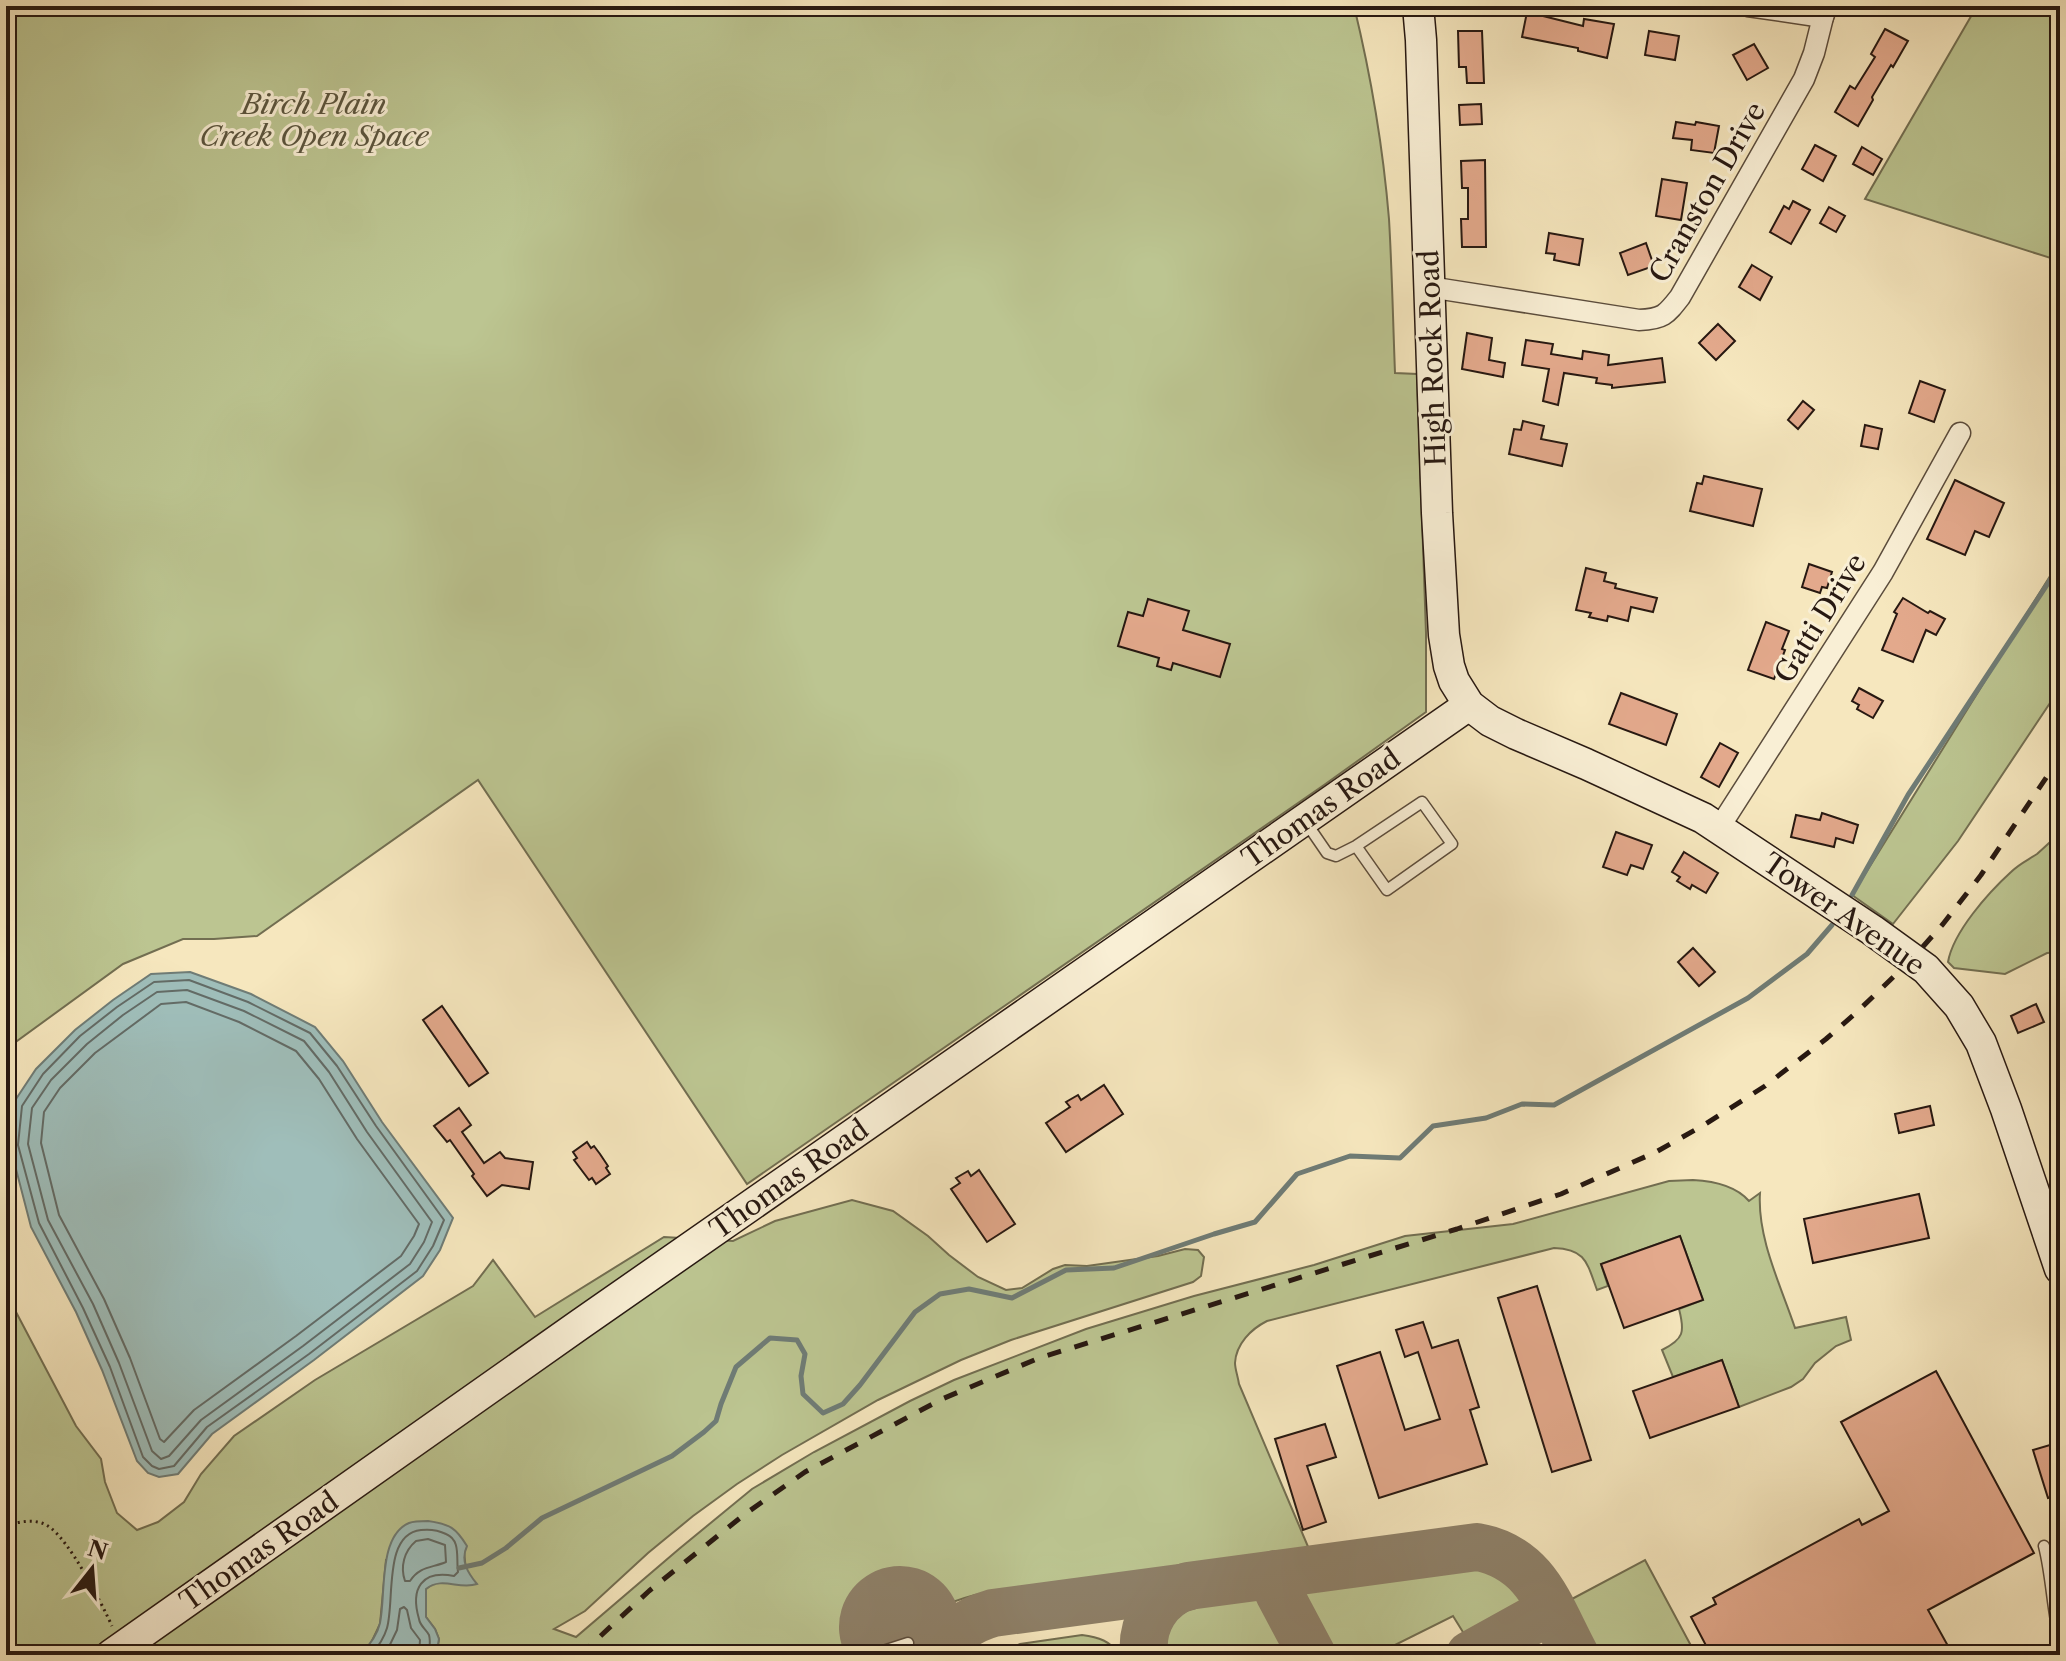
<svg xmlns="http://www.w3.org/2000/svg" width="2066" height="1661" font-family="'Libre Caslon Text',serif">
	<rect width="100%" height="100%" fill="#f6e7be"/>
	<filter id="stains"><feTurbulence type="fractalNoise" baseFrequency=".0025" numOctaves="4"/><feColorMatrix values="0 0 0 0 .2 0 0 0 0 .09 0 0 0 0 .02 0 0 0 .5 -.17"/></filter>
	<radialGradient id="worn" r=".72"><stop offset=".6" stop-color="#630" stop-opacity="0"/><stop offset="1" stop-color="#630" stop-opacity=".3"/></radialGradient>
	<g fill="#bcc591" stroke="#726e51" stroke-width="2">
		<path d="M6,6H1354C1371,76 1383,147 1389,219C1392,270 1393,322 1395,373L1417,374L1426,633V712L1324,785L747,1184L478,780L257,936L214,939H183L123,964L6,1049Z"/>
		<polygon points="1977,6 2060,6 2060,261 1865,199"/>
		<polygon points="2060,560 2060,688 1958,841 1893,924 1852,895"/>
		<path d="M2060,833V952L2047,953L2005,974L1954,968L1948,962C1953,932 1989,892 2011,872C2019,864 2028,860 2037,854C2045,847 2052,840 2060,833Z"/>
		<path d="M1693,1180C1713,1181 1735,1185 1749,1201L1760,1193C1757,1238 1781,1286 1795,1328L1846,1317L1851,1340L1836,1346L1815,1363L1803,1379L1791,1387L1739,1407L1722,1360L1673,1377L1662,1350C1684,1339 1685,1332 1679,1309L1703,1300L1680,1236L1601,1264L1608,1286L1597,1290C1587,1263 1586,1249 1554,1248L1267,1321C1251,1329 1236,1344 1235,1363C1235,1369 1238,1377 1239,1384L1309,1549L975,1595C936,1605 901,1626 865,1645L869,1655H436L439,1639L435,1629L426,1617V1589L434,1583H448L466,1570L464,1552L386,1560L380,1624L370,1645L360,1655H6V1293L76,1426L101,1459L105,1482L117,1513L137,1530L158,1522L184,1502L201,1474L234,1436L315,1380L473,1286L493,1260L535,1317L664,1237L733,1241L775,1221L852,1200L893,1211L928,1236L949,1255L978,1277L1006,1290L1022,1288L1053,1269L1065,1265L1087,1266L1158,1256L1185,1249L1198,1250L1204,1257L1201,1276L1193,1282L1011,1340L961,1360L878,1400L782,1455L737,1484L693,1516L648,1553L585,1611L554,1629L576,1637L679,1549L752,1489L814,1452L910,1401L954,1380L1086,1329L1194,1296L1314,1265L1405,1236L1513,1224L1669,1181Z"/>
		<polygon points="1645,1560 1696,1655 1599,1655 1570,1600"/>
		<polygon points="1504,1563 1526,1606 1466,1637 1453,1616 1375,1655 1334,1655 1302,1592 1309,1590"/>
		<path d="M1259,1597L1290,1655H1162C1161,1600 1218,1602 1259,1597Z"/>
		<path d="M1082,1635C1099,1637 1110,1641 1120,1655H997L1020,1644Z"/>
	</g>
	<g fill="#9fbeba" stroke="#6f7c76" stroke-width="2">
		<polygon points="190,972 251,994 315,1027 343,1061 382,1122 453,1218 440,1250 423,1276 314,1360 212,1434 178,1474 159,1477 148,1473 137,1461 102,1370 76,1312 31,1227 10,1146 14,1102 36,1069 75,1030 113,1000 151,974"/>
		<path d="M428,1521C450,1524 456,1528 467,1546C460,1561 468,1573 477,1584C459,1590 442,1576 426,1589V1617L435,1629L439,1639L436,1655H360C369,1646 377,1636 380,1623C386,1595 378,1536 409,1523C414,1521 423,1521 428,1521Z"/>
	</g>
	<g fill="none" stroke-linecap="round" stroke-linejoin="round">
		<g stroke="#636b66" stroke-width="2">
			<polygon points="189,980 248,1002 310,1033 337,1066 376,1126 444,1220 433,1246 417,1271 309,1354 207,1427 174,1466 159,1469 152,1466 143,1457 110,1367 83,1308 39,1223 18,1145 22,1106 43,1074 80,1036 117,1007 154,982"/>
			<polygon points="187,990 244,1011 304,1041 329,1072 367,1132 432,1222 424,1242 410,1264 303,1346 201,1420 169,1456 161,1459 152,1451 119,1363 93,1304 48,1220 28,1144 32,1108 51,1080 87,1044 123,1015 157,992"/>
			<polygon points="186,1002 239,1022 296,1051 319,1079 357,1139 419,1224 414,1236 401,1256 296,1336 194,1410 164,1442 160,1439 130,1358 104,1299 59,1215 41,1143 44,1112 60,1088 95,1053 161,1004"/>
			<path d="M428,1539L445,1545L446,1562C432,1568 420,1566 410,1581H405C400,1567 404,1551 416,1541Z"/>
			<path d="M371,1655C378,1647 384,1638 387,1628C395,1600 383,1534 421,1530C430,1529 438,1530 446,1534C461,1540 456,1558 458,1572L454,1576C422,1570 410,1588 419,1619C420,1626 426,1629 429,1635C431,1642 429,1649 429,1655"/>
			<polyline points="385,1655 397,1630 400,1609 404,1607 407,1610 411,1628 420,1640 419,1655"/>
		</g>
		<g stroke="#6f7c76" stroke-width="5">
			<polyline points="1852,895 1908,795 2060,565"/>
			<polyline points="459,1568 482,1563 506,1548 542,1518 672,1456 704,1432 716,1421 721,1404 736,1367 770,1338 797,1340 805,1354 801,1376 803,1394 823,1413 843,1404 860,1385 915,1312 940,1294 969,1289 1012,1298 1066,1270 1114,1268 1214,1234 1255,1222 1297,1174 1350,1156 1400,1158 1433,1126 1486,1118 1522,1104 1554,1105 1748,998 1807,954 1832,925"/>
		</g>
		<g stroke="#8e8068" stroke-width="48">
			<polyline points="1276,1574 1279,1593 1312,1655"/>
			<path d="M942,1655C952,1631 969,1620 993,1613L1187,1587"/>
			<path d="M1144,1655C1141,1624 1157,1596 1188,1586L1477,1547C1537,1558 1549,1607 1575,1655"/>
			<polyline points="1470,1655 1551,1610"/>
		</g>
		<polyline stroke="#8e8068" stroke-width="122" points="900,1627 915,1655"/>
	</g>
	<g fill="#e3a98c" stroke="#271811" stroke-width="2">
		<polygon points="1527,12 1583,26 1584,19 1614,24 1607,58 1578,51 1578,48 1522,37"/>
		<polygon points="1885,29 1908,41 1893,67 1891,65 1872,97 1873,100 1858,126 1835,112 1850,86 1855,89 1875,57 1871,54"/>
		<polygon points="1458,31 1482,31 1484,83 1467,83 1466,67 1459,67"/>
		<polygon points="1649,31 1679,36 1675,60 1645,55"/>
		<polygon points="1754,44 1768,68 1747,80 1733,55"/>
		<polygon points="1481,104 1482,124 1460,125 1459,105"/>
		<polygon points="1676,122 1695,125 1696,122 1719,126 1714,153 1691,150 1692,140 1673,138"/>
		<polygon points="1815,145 1836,156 1823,181 1802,169"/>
		<polygon points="1862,147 1882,159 1873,175 1853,164"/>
		<polygon points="1485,160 1486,247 1462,247 1461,219 1468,219 1468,188 1462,188 1461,161"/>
		<polygon points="1662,179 1687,183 1681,220 1656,216"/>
		<polygon points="1793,201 1810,210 1791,244 1770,232 1784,206 1789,209"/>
		<polygon points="1829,207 1845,216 1836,232 1820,223"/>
		<polygon points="1549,233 1583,239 1579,265 1554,260 1555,254 1546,253"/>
		<polygon points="1646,243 1654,266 1628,275 1620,253"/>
		<polygon points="1752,265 1772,277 1760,300 1739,287"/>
		<polygon points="1718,324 1735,341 1716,360 1699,343"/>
		<polygon points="1467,333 1492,338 1489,360 1505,363 1503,377 1462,369"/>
		<polygon points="1526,340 1553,344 1551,354 1582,359 1583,351 1609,355 1608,365 1662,358 1665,382 1612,388 1612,385 1596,383 1597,378 1564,373 1558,405 1543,401 1549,369 1522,365"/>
		<polygon points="1920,381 1945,390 1934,422 1909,413"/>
		<polygon points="1803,401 1814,410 1798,429 1788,420"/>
		<polygon points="1523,421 1544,426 1541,439 1567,444 1562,466 1509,454 1514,429 1521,430"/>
		<polygon points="1865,425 1882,429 1878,449 1861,446"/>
		<polygon points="1704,476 1762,489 1753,526 1690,511 1697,483 1702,484"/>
		<polygon points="1955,480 2004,503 1989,537 1975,531 1965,555 1927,539"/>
		<polygon points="1809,564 1832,572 1827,588 1822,587 1820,593 1802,587"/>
		<polygon points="1586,568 1606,573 1604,581 1616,584 1615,588 1657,598 1653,612 1631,607 1628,621 1608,616 1607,621 1589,617 1591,613 1576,610"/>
		<polygon points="1903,598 1928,613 1930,611 1945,619 1936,635 1926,630 1913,662 1882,650 1897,614 1894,612"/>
		<polygon points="1148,599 1189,611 1183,630 1230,644 1220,677 1173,663 1171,670 1157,666 1159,658 1118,646 1128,612 1143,616"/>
		<polygon points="1766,622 1789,631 1782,649 1785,650 1774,679 1748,670"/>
		<polygon points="1859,688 1883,701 1873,718 1857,709 1859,705 1852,701"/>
		<polygon points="1621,693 1677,714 1666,745 1609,724"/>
		<polygon points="1720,743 1738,753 1719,787 1701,777"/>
		<polygon points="1822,813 1858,825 1853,843 1836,838 1834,847 1791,837 1796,815 1820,820"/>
		<polygon points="1616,832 1652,845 1643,869 1631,865 1627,875 1603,867"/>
		<polygon points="1684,852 1718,873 1706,893 1692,885 1690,889 1677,881 1680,877 1672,872"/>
		<polygon points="1693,948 1715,972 1699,986 1678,962"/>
		<polygon points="2036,1004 2044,1022 2018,1033 2011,1016"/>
		<polygon points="442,1006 488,1073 469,1086 423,1020"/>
		<polygon points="1104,1085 1123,1114 1066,1152 1046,1123 1070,1107 1066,1102 1078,1095 1081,1100"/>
		<polygon points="1930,1106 1934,1125 1899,1133 1895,1114"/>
		<polygon points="459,1108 471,1125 462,1132 484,1163 500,1152 505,1158 533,1162 529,1189 502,1185 487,1196 472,1176 474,1174 450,1140 447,1142 434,1126"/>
		<polygon points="587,1142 591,1148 594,1146 600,1154 608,1166 606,1168 610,1174 596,1184 592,1178 589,1180 574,1160 577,1158 573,1152"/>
		<polygon points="979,1170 1015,1224 987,1242 951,1189 960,1183 956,1178 968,1171 971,1176"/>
		<polygon points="1919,1194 1929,1238 1813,1263 1804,1219"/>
		<polygon points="1680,1236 1703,1300 1624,1328 1601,1264"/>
		<polygon points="1537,1286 1591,1460 1552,1472 1498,1298"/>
		<polygon points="1423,1322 1432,1348 1458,1340 1479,1407 1470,1410 1487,1464 1379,1498 1337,1366 1380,1352 1405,1430 1440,1419 1418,1352 1405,1357 1396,1330"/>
		<polygon points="1722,1360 1739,1407 1650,1438 1633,1391"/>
		<polygon points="1936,1371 2034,1553 1928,1610 1953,1655 1711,1655 1691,1617 1716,1604 1713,1598 1859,1519 1862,1525 1889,1511 1841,1422"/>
		<polygon points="1325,1424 1336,1457 1307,1466 1326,1522 1303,1530 1275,1439"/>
		<polygon points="2060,1442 2060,1495 2048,1498 2033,1450"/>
	</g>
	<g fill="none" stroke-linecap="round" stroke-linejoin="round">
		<defs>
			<g id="lane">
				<polyline points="1305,821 1327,853 1336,856 1356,846 1422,802 1452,844 1387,890 1356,846"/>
				<path d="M2044,1546C2052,1577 2052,1609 2060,1641"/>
				<polyline points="871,1655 908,1643"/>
			</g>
			<g id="street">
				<polyline points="1748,6 1823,17"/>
				<path d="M1429,287L1639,320C1663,319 1666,315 1680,297L1804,79L1814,53L1823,17L1827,6"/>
				<polyline points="1719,828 1883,572 1960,433"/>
			</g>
			<g id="secondary">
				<polyline points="1418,6 1421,40 1437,513 1444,635 1449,666 1454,681 1469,705 1490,721 1516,734 1586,764 1703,818 1872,930 1926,969 1959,1006 1981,1043 2006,1109 2060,1269"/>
				<polyline points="111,1655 579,1325 1469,705"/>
			</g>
		</defs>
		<use href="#lane" stroke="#5b4c3c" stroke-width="13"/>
		<use href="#street" stroke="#5b4c3c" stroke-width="23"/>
		<use href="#secondary" stroke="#271811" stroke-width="33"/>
		<path stroke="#271811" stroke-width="3" stroke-dasharray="2 4" stroke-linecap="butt" d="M12,1524C23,1521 37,1519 48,1526C69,1539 101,1602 112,1626"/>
		<use href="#lane" stroke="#f9efd5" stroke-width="10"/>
		<use href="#street" stroke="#f9efd5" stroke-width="20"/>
		<use href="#secondary" stroke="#f9efd5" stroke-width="30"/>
		<polyline stroke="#271811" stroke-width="5" stroke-dasharray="14 14" stroke-linecap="butt" points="580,1655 649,1591 745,1514 805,1472 942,1399 1039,1358 1457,1229 1561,1194 1656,1152 1704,1125 1765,1086 1826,1039 1857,1012 1912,959 1943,924 1981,875 2060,757"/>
	</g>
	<g text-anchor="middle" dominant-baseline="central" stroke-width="6" stroke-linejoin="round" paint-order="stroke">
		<g font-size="28" font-style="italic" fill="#5b553e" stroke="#f9efd5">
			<text x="314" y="104">Birch Plain<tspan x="314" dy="32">Creek Open Space</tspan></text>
		</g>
		<g font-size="28" fill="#271811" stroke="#f9efd5">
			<text transform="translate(1707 192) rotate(-60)">Cranston Drive</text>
			<text transform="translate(1432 358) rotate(-92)">High Rock Road</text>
			<text transform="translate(1820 618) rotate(-58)">Gatti Drive</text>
			<text transform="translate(1321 808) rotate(-35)">Thomas Road</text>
			<text transform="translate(1844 914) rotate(35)">Tower Avenue</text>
			<text transform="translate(789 1179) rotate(-35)">Thomas Road</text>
			<text transform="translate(259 1551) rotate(-35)">Thomas Road</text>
		</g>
	</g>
	<rect width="2066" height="1661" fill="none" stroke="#f6e7be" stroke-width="32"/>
	<rect x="8" y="8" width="2050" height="1645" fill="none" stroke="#271811" stroke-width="4"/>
	<rect x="16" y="16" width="2034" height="1629" fill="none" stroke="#271811" stroke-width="2"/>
	<g transform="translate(92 1569) rotate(17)" stroke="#f9efd5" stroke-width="6" paint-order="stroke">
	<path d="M0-6L14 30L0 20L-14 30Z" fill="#271811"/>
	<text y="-12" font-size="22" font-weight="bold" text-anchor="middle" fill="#271811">N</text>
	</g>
	<rect width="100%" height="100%" filter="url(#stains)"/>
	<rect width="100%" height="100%" fill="url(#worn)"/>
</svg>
